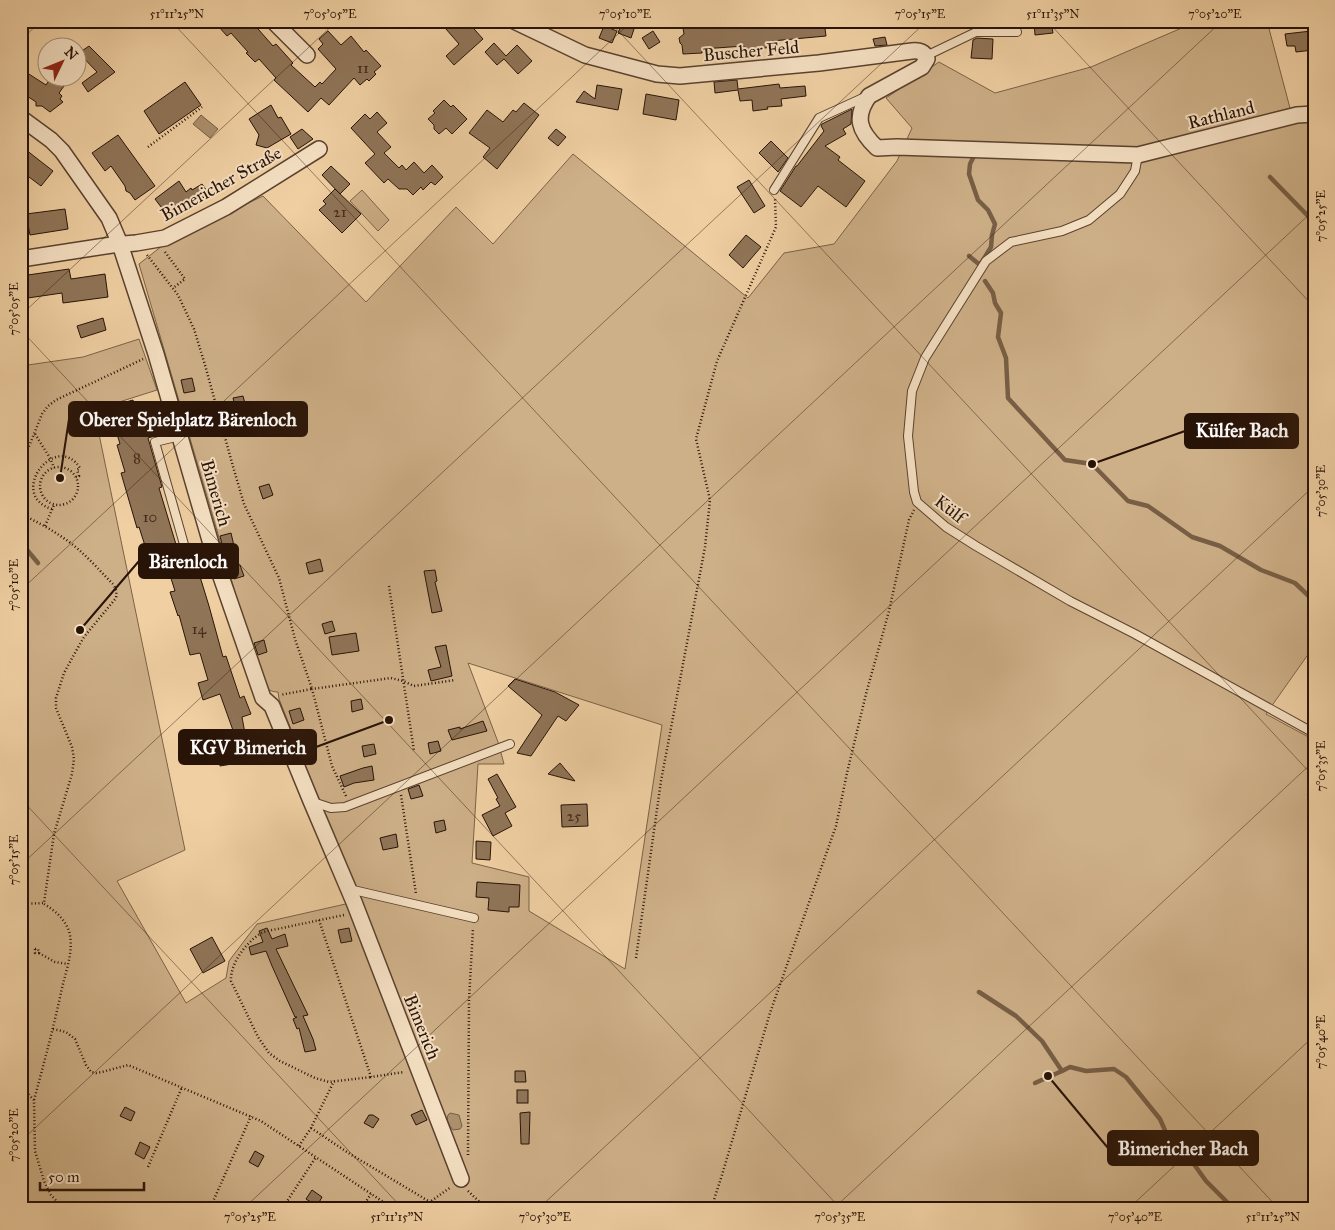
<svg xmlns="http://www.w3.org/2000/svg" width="1335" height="1230" font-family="'IM FELL Great Primer',serif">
	<rect width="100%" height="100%" fill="#f0d0a3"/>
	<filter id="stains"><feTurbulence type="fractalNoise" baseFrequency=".004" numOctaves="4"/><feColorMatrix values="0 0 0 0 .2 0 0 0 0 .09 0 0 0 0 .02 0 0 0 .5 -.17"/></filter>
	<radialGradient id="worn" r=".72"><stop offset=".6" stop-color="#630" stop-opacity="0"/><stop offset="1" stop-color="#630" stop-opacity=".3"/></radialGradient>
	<g fill="#ceb088" stroke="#7b6248" fill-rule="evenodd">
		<path d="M1181,21H1267L1291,112L1314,120V646L1266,714L1314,740V787L1307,794L1314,807V1209H21V366L83,357L139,339L157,390L94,410L185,850L117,881L186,1003L226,978L229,961L257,924L350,903L357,900L362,896V889L356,887L352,883L279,699L278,692C270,692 264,688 261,681L139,264L167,242L263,196L366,302L456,207L493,244L573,154L748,298L784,253L834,244L897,161L912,128L886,98L939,62L995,93L1091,67L1184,27ZM468,663L662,725L625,969L529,911V877L472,863L478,764H504L498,742Z"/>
		<polygon points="362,190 389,220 378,231 350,201"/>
	</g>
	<g fill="#ac906e" stroke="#775e45">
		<polygon points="201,115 218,129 210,138 193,124"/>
		<path d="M450,1113L459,1115L462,1126L460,1129L453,1130C449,1125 446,1121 448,1115Z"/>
	</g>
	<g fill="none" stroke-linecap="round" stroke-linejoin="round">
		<g stroke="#775e45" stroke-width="4.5">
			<polyline points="1270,177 1309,217 1314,249"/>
			<polyline points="969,256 980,265 991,247 992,235 995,224 988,210 978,200 969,174 970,164 974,156"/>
			<polyline points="985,281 993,293 995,303 1001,313 998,337 1006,358 1008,398 1065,460 1092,464 1128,501 1148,506 1192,537 1220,546 1261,570 1295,583 1314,601"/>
			<polyline points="21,544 23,545 38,563"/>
			<polyline points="979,992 1016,1016 1042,1041 1062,1071 1070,1067 1086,1071 1114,1069 1126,1077 1160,1119 1171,1144 1191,1160 1206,1181 1234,1209"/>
			<polyline points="1035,1083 1062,1071"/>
		</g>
	</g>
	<g fill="#907558" stroke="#281307">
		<polygon points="221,21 251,21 273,46 276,44 293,63 291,65 315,87 320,82 322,84 336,69 318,49 323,44 319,39 328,31 341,45 351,36 364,52 366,50 381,66 374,72 376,74 369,81 367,79 360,85 354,78 329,105 321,98 308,112 274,80 276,78 259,59 255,62 246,53 248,52 231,33 227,36 219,27 223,23"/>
		<polygon points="439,21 467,21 483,39 454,65 446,56 459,44"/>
		<polygon points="623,21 635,26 631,38 618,33"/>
		<polygon points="712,21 729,21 729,24 760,21 761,25 792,21 824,21 826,36 772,41 774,47 744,50 744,46 702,49 702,53 683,54 682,45 680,43 679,38 684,34 683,28 713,25"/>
		<polygon points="1034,21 1051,21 1053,33 1035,35"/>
		<polygon points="604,26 617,31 612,43 599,38"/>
		<polygon points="653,31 660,42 649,49 642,38"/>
		<polygon points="1311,31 1313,50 1296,52 1295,46 1287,46 1285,34"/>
		<polygon points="885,37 887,45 875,46 873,39"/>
		<polygon points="977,38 993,39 992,59 971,58 973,40"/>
		<polygon points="494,43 506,56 517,45 532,61 518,74 504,59 497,65 485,52"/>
		<polygon points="89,46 115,72 88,92 82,83 97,72 79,53"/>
		<polygon points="21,69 46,85 48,82 53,80 57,81 64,86 59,93 62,96 60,99 63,102 50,112 42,106 36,106 36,102 21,92"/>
		<polygon points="737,80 738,89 779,84 780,88 805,86 806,96 781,99 782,106 767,107 768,109 753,111 752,100 740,101 738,90 715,93 714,82"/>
		<polygon points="185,82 201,105 159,134 144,111"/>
		<polygon points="597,85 622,89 618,110 576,102 584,91 595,99"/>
		<polygon points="646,94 679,100 676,120 643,114"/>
		<polygon points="444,100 451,107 453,105 467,119 452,134 446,128 439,134 434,129 434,125 428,119 435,113 433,111"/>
		<polygon points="524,103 539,115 497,169 483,157 490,148 469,133 487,110 503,122 513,110 516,112"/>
		<polygon points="271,105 278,118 281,117 291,134 267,148 256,145 259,135 249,119"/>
		<polygon points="852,109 851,124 843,129 846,134 825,146 840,157 838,160 865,181 846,207 818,186 801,207 780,191 796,166 797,166 824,131 821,126 822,124"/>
		<polygon points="377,112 387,123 377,132 391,147 384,153 399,168 402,165 406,170 414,162 424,173 432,165 443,177 435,185 431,182 423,190 421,187 413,195 407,189 399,189 388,179 384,183 365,163 375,154 351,128 365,114 370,119"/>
		<polygon points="302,129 313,139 298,149 290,137"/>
		<polygon points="556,129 566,137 558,146 548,138"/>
		<polygon points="118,135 155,186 135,200 130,193 126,191 125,186 111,166 105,171 92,153"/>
		<polygon points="771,141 788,158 778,172 759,153"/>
		<polygon points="21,146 53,171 41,186 21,171"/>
		<polygon points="331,166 350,184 340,194 322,175"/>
		<polygon points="749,180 765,206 754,213 737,187"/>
		<polygon points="179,181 186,192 191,188 192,190 202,184 209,194 198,201 197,200 185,208 183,205 168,216 155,199"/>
		<polygon points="335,189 361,214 342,233 319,210 326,204 323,201"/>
		<polygon points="65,209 68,229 30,235 26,214"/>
		<polygon points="746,235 761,247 743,268 729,255"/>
		<polygon points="69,269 71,279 105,274 108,297 63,303 62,293 21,299 21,276"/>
		<polygon points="103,318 106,330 81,338 77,326"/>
		<polygon points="192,378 195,391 184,393 181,380"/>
		<polygon points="243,396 246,407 236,410 233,398"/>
		<polygon points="133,400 141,427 164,420 168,432 148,438 162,487 159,488 181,561 189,560 194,557 209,606 223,657 226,656 240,698 244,696 251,714 242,717 250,761 220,766 216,739 235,736 220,694 203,700 198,683 208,680 200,653 190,655 179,615 178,616 170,592 175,591 162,550 148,555 139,527 137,528 121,473 125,472 117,445 120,444 109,407"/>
		<polygon points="269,484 273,495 263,499 259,487"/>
		<polygon points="231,533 234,546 223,548 220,536"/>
		<polygon points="320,559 323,571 309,574 306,563"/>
		<polygon points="240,565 244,576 234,579 230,568"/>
		<polygon points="435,570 437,581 435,582 442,611 432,613 424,571"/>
		<polygon points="332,621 335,631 325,634 322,624"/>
		<polygon points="356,633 359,651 332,655 329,637"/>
		<polygon points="264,640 267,652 258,655 254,643"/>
		<polygon points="446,645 452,676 431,681 428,670 441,667 435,647"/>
		<polygon points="515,679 555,692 579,705 566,721 558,716 531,756 517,753 542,715 508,686"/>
		<polygon points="361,699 363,709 352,712 351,701"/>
		<polygon points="300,708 304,720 293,724 289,711"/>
		<polygon points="483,721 487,731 452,740 448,730 460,727 460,729"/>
		<polygon points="438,741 441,751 430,754 428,743"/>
		<polygon points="374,744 376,754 364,757 362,746"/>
		<polygon points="560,763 575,781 548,774"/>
		<polygon points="372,766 374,780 354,783 344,787 340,776 363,768"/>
		<polygon points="497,774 516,807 505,813 512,826 493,836 482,815 500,806 496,799 498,798 488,779"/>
		<polygon points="419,785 423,796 411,799 408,789"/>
		<polygon points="587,804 588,826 562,827 561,805"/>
		<polygon points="444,820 446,830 436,833 434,822"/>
		<polygon points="396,834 398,847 383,850 380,838"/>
		<polygon points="476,841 491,842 490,860 476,859"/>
		<polygon points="477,882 520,885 519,907 509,907 509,912 488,910 489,898 476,897"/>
		<polygon points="267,928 272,939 285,934 288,946 276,949 308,1015 303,1016 313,1039 316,1050 305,1052 299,1028 297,1029 293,1019 297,1017 295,1017 272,966 266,951 251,955 249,947 263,942 259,931"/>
		<polygon points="349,928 352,941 341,943 338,930"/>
		<polygon points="212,937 225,961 203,973 190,949"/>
		<polygon points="515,1071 525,1071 526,1082 515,1082"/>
		<rect x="517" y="1090" width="11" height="13"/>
		<polygon points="125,1107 135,1112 131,1121 120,1116"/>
		<polygon points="422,1110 427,1120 416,1125 411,1115"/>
		<polygon points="530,1112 529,1144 521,1144 520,1113"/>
		<polygon points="369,1115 373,1115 379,1119 373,1128 364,1123"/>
		<polygon points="140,1142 150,1147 144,1159 135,1154"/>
		<polygon points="255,1151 264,1156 258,1167 249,1162"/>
		<polygon points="312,1190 322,1197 317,1206 306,1199"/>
	</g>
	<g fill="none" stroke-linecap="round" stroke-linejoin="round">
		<defs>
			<g id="lane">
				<polyline points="926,56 976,32 1017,32"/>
				<polyline points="1138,155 1135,171 1120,194 1089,220 1062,231 1011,242 986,261 925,358 912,391 908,436 914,492 917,502 946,527 976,546 1070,601 1135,634 1314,733"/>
				<polyline points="774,190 819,118 865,97"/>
				<polyline points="145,416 172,408"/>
				<polyline points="180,436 155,442 187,555"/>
				<polyline points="313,802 331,808 345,807 510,744"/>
				<polyline points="349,889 474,918"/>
			</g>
			<g id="street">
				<polyline points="273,21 307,55"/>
				<path d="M514,21L585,55L657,74L680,76L819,63L912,51C919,50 925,52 927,59L922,67L869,96C854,117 859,131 877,148L897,147L1138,155L1297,115L1314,114"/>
				<polyline points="21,118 51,140 62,151 109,218 120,244 156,354 218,568 263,698 272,706 311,801 354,902 461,1179"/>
				<polyline points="21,259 112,245 136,243 165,238 226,207 319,149"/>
			</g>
		</defs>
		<use href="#lane" stroke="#5a422e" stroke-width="10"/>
		<use href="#street" stroke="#5a422e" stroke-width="18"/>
		<g stroke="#281307" stroke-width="2.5" stroke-dasharray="1 2.5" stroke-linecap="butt">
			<polyline points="148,147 202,107"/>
			<polyline points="165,252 185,279 173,288"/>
			<polyline points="147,255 178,295 194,329 205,365 232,463 244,504 279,578 295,639 312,689 280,695"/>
			<polyline points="35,434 50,458 54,468"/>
			<polyline points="21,466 42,414 48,406 56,400 143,359"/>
			<circle cx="59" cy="486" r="19"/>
			<path d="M52,509C6,495 56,430 80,468L77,470L79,476L76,477"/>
			<path d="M21,514C35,521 49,528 62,537C81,549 97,568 113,584C116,589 117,592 116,598L84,637L76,651L64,673L56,698V708L72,747L74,759L72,774L54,834L44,903L21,904"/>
			<polyline points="45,526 54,505"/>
			<polyline points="389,586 414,751"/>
			<polyline points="401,795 416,894"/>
			<polyline points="346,796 332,766 312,689 391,678 403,681 414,686 455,680"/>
			<path d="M344,915L263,932C247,941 230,963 231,981L258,1037L269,1053L280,1061L315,1078L329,1082L371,1077"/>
			<polyline points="319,920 371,1077 404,1072"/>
			<polygon points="35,949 38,949 39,953 35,953"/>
			<polyline points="39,953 55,962 68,964"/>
			<polyline points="636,958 661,781 705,547 710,500 696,439 717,361 776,227 775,199"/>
			<polyline points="53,1029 66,1032 75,1039 86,1065 91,1072 96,1073 102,1072 128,1065 261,1121 394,1209"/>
			<polyline points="21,1087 34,1100 35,1151 44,1181 51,1195 64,1209"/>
			<path d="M34,1100C44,1063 54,1026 62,988C66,971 73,953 70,935C67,921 56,911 44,904"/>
			<polyline points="311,1128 350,1154 430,1202"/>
			<polyline points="299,1146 311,1128 334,1081"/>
			<polyline points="468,1155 469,1000 473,928"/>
			<polyline points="148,1167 182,1087"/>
			<polyline points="468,1191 487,1209"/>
			<polyline points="211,1206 251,1116"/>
			<polyline points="282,1209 316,1157"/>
			<polyline points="361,1209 371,1194"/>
			<polyline points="420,1209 451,1187"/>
			<polyline points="711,1209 722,1175 770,1013 836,826 847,773 866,694 889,611 909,520 914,510"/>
		</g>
		<use href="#lane" stroke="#f5e0c3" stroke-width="8"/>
		<use href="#street" stroke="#f5e0c3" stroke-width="15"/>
	</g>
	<path fill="none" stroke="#281307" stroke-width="1" stroke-opacity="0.45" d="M171,21L1279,1209M609,21L1314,777M1047,21L1314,307M21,40L41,21M21,315L337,21M21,330L841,1209M21,590L632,21M21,799L403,1209M21,865L927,21M21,1141L1222,21M243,1209L1314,210M538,1209L1314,486M833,1209L1314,761M1128,1209L1314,1036"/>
	<g text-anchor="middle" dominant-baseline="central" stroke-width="4" stroke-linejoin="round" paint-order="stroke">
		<g font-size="15" fill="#422c1b">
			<text x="363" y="68">11</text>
			<text x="340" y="212">21</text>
			<text x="137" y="458">8</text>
			<text x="150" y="517">10</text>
			<text x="199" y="629">14</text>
			<text x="574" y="816">25</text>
		</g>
		<g font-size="18" fill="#281307" stroke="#f5e0c3">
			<text transform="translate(751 51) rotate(-5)">Buscher Feld</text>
			<text transform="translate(1221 115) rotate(-14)">Rathland</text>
			<text transform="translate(221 184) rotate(-29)">Bimericher Straße</text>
			<text transform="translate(216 493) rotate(74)">Bimerich</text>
			<text transform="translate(950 509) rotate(38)">Külf</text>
			<text transform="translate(422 1027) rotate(68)">Bimerich</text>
		</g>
	</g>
	<path fill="none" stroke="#281307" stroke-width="2" d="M60 478L69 419M1092 464L1185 431M80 630L139 561M389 720L316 747M1048 1076L1108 1148"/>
	<g fill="#281307" stroke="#f5e0c3" stroke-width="2">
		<circle cx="60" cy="478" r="5"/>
		<circle cx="1092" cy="464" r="5"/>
		<circle cx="80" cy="630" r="5"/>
		<circle cx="389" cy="720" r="5"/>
		<circle cx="1048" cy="1076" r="5"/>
	</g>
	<g fill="#281307" stroke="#281307" stroke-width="2">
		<rect x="69" y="402" width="238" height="34" rx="5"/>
		<rect x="1185" y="414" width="113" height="34" rx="5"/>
		<rect x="139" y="544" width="99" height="34" rx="5"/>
		<rect x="179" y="730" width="137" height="34" rx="5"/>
		<rect x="1108" y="1131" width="150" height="34" rx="5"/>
	</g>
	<g font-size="19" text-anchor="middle" font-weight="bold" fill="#fff">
		<text x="188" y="426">Oberer Spielplatz Bärenloch</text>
		<text x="1242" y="437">Külfer Bach</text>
		<text x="188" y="568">Bärenloch</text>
		<text x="248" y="754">KGV Bimerich</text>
		<text x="1183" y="1155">Bimericher Bach</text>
	</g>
	<rect width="1335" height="1230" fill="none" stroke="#f0d0a3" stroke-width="55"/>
	<g transform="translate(62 62) rotate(47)"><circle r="24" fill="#f5e0c3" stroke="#a38e78"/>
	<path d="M0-4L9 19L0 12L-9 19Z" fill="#8f2418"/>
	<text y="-8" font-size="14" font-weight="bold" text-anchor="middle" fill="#281307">N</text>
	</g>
	<path d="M40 1182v8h104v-8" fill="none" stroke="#281307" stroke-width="2.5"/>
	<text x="48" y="1182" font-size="15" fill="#281307" stroke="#f5e0c3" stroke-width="4" paint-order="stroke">50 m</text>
	<rect x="28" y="28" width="1280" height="1174" fill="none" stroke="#281307" stroke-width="2"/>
	<g font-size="12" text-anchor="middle" fill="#281307">
		<text x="177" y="18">51°11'25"N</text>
		<text x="330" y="18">7°05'05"E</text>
		<text x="625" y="18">7°05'10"E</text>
		<text x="920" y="18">7°05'15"E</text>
		<text x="1053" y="18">51°11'35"N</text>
		<text x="1215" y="18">7°05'20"E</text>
		<text transform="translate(1321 216) rotate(-90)" y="4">7°05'25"E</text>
		<text transform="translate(14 309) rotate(-90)" y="4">7°05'05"E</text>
		<text transform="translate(1321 491) rotate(-90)" y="4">7°05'30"E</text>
		<text transform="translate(14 585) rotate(-90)" y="4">7°05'10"E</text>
		<text transform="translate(1321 766) rotate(-90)" y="4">7°05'35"E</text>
		<text transform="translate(14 860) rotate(-90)" y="4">7°05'15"E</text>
		<text transform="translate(1321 1042) rotate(-90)" y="4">7°05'40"E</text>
		<text transform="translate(14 1135) rotate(-90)" y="4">7°05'20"E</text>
		<text x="250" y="1221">7°05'25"E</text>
		<text x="397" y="1221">51°11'15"N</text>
		<text x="545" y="1221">7°05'30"E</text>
		<text x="840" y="1221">7°05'35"E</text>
		<text x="1135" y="1221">7°05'40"E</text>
		<text x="1273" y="1221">51°11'25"N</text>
	</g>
	<rect width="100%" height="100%" filter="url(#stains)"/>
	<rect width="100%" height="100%" fill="url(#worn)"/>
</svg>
